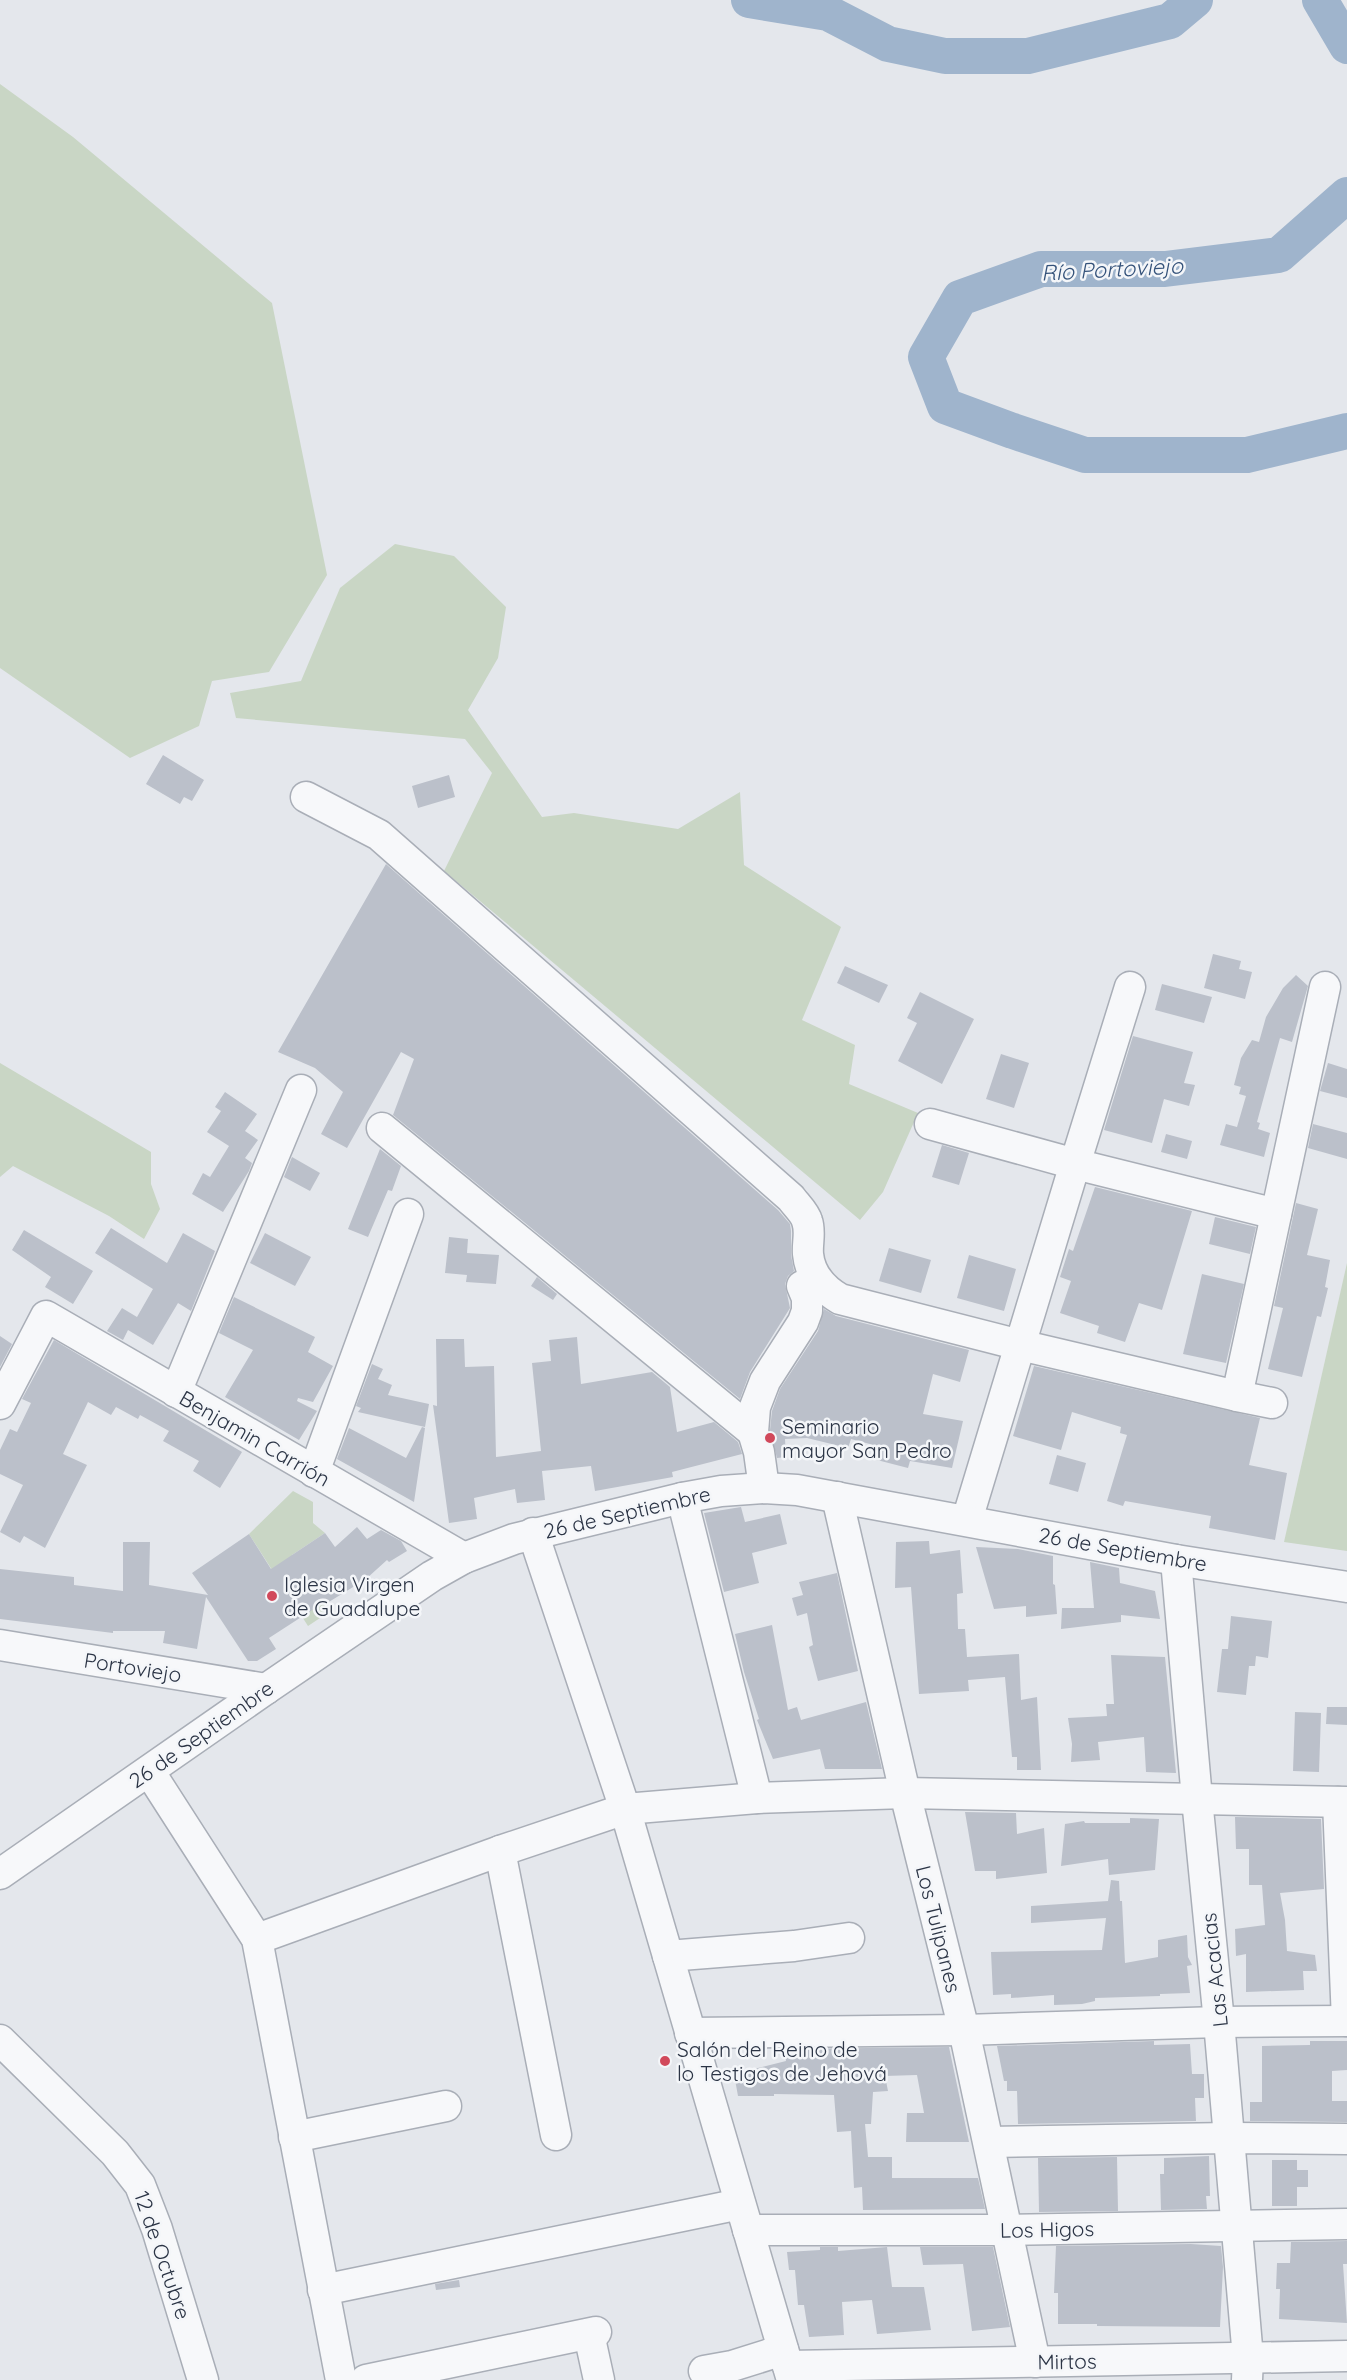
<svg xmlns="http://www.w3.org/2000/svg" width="1347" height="2380" font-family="Quicksand,sans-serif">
	<rect width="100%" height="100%" fill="#e4e7ec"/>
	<g fill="#c9d6c5">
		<polygon points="0,84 73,137 272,303 327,575 269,672 212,681 199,726 130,758 0,668"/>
		<polygon points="395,544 454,556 506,607 498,658 468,710 542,817 574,813 678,829 740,792 744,865 841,927 802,1020 855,1045 849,1084 918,1113 883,1192 860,1220 444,871 492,773 465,739 236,718 230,693 301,681 340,588"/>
		<polygon points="0,1063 151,1152 151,1184 160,1209 144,1239 109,1216 13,1166 0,1177"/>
		<polygon points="1347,1263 1347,1551 1284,1542"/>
		<polygon points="293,1491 313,1502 313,1523 325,1533 292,1555 329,1612 308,1626 249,1534"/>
	</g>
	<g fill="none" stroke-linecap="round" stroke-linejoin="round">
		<g stroke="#9fb4cc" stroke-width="36">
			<polyline points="749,0 828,13 888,44 945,56 1028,56 1170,21 1195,0"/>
			<polyline points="1320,0 1347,46"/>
			<polyline points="1347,195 1279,255 1165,269 1041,269 960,298 926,357 945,406 1013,431 1085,455 1247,455 1347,431"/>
		</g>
	</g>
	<g fill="#bbc0ca">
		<polygon points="163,755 204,780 192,801 184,797 180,804 146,784"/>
		<polygon points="449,775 455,797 418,808 412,786"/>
		<polygon points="386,864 778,1210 790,1224 791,1231 791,1255 794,1271 788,1276 785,1284 790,1308 750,1372 740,1399 393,1115 414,1059 401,1052 347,1148 321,1134 343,1092 315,1068 278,1052"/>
		<polygon points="1213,954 1241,961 1239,969 1252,972 1245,999 1204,988"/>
		<polygon points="845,966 888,985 879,1003 837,983"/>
		<polygon points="1296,975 1308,986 1292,1042 1280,1038 1257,1122 1260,1123 1258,1129 1270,1133 1264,1157 1220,1145 1226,1124 1237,1127 1246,1096 1239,1094 1241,1087 1234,1085 1241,1058 1252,1040 1259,1042 1266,1017 1283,988"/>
		<polygon points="1162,984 1212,997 1204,1023 1155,1010"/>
		<polygon points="920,992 974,1019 942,1084 898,1061 917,1023 907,1018"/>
		<polygon points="1133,1036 1193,1052 1184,1083 1195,1085 1189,1106 1164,1099 1152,1143 1104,1130"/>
		<polygon points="1001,1054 1029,1063 1014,1108 986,1099"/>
		<polygon points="1328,1063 1347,1069 1347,1098 1320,1091"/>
		<polygon points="225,1092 257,1114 245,1131 258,1140 245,1158 252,1163 249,1171 223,1212 192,1194 203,1173 210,1177 229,1146 207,1132 221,1111 215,1107"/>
		<polygon points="1313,1124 1347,1133 1347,1159 1308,1148"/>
		<polygon points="1166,1134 1192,1141 1187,1159 1161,1152"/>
		<polygon points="942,1145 969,1153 959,1185 932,1177"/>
		<polygon points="380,1149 401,1166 392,1191 388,1190 368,1237 348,1229"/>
		<polygon points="292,1157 320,1173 310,1191 284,1177"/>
		<polygon points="1095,1187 1192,1211 1162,1310 1139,1303 1125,1342 1097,1333 1099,1326 1060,1313 1071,1281 1060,1277 1069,1249 1073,1251"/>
		<polygon points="1296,1203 1318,1209 1307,1255 1330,1260 1325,1287 1328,1288 1321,1317 1317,1316 1302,1377 1268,1369 1283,1308 1274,1306"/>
		<polygon points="1215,1217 1256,1227 1250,1254 1209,1244"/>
		<polygon points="111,1228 167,1263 183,1233 215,1251 191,1311 178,1303 153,1345 128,1330 123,1340 107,1331 122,1308 137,1317 153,1289 95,1253"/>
		<polygon points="24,1230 93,1271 73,1304 45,1287 51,1277 12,1250"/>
		<polygon points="265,1233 311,1257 295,1286 250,1263"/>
		<polygon points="449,1237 468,1239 467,1253 499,1255 496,1284 466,1282 467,1275 445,1273"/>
		<polygon points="889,1248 931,1260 921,1293 879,1281"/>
		<polygon points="969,1255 1016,1269 1004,1311 957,1298"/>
		<polygon points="1202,1274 1244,1284 1226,1363 1183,1354"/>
		<polygon points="537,1277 557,1294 553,1300 531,1286"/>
		<polygon points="234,1297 315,1337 308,1352 333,1366 313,1402 298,1398 297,1401 317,1411 299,1440 225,1397 253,1350 219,1333"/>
		<polygon points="824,1309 836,1316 969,1350 960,1382 933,1374 923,1414 963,1421 952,1468 910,1461 908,1468 877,1460 881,1447 851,1439 848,1448 807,1438 785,1439 786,1457 777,1458 770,1430 772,1411 780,1389 818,1331"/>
		<polygon points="0,1336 12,1344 0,1367"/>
		<polygon points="577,1337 581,1384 652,1372 670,1387 677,1432 714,1422 738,1442 742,1454 672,1472 673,1477 595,1491 591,1466 542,1471 545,1500 517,1503 515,1489 474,1498 477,1519 449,1523 433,1405 437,1406 436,1339 464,1339 465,1367 494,1366 496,1457 541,1451 532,1363 551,1361 549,1340"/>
		<polygon points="54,1340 242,1452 220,1488 193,1471 199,1461 163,1441 169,1431 140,1415 138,1419 116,1407 111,1415 88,1402 63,1454 87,1465 45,1548 24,1536 20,1543 0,1532 23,1485 0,1474 0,1450 10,1429 17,1432 31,1403 22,1399"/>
		<polygon points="372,1364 383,1369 378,1379 392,1385 388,1395 429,1404 425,1427 358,1412 361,1408 356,1406"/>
		<polygon points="1034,1366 1260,1418 1249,1465 1287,1473 1275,1540 1209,1528 1211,1516 1125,1501 1123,1506 1107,1501 1127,1435 1120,1433 1121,1427 1072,1412 1061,1450 1013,1436"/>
		<polygon points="422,1427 425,1428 414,1502 337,1459 349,1428 406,1458"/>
		<polygon points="1057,1455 1086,1463 1078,1492 1049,1484"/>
		<polygon points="741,1507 745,1522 780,1514 787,1544 752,1553 759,1583 724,1592 704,1513"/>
		<polygon points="357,1527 367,1539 381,1530 401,1541 407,1551 389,1562 387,1560 366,1579 324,1605 323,1603 269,1638 276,1649 257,1661 248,1661 206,1597 197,1649 163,1643 165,1631 113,1631 113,1633 0,1619 0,1569 74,1577 74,1585 123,1591 123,1542 150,1542 149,1585 208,1595 192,1573 249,1534 271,1569 325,1533 335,1547"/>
		<polygon points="929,1541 930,1554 960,1550 963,1593 957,1594 958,1629 965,1629 967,1657 1019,1654 1021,1700 1037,1697 1041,1770 1017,1770 1017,1757 1012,1757 1005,1677 968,1680 969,1691 919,1694 911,1587 895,1588 896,1542"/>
		<polygon points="976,1547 1018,1549 1053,1556 1053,1584 1055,1585 1057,1614 1026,1617 1026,1606 994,1609"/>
		<polygon points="1090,1562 1119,1568 1120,1583 1155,1591 1160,1619 1121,1615 1121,1622 1061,1629 1062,1608 1094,1608"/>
		<polygon points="837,1573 858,1671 818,1681 809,1647 813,1645 807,1613 797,1616 792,1598 803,1595 799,1582"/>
		<polygon points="1231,1616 1272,1621 1268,1658 1256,1656 1255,1666 1249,1666 1246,1695 1217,1692 1222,1649 1228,1649"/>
		<polygon points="772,1625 788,1710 797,1707 801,1720 866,1702 882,1769 825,1769 820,1749 773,1759 757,1720 759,1719 744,1672 735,1634"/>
		<polygon points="1111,1655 1165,1657 1176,1773 1146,1772 1144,1737 1098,1742 1100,1760 1071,1762 1072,1744 1068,1718 1107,1716 1106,1704 1114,1704"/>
		<polygon points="1327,1707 1347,1707 1347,1725 1326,1724"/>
		<polygon points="1295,1712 1321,1713 1319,1772 1293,1771"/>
		<polygon points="965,1812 1016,1813 1017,1834 1044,1828 1047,1873 996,1879 996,1871 975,1871"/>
		<polygon points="1235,1817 1321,1819 1324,1889 1280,1893 1285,1920 1287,1951 1315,1955 1317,1971 1303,1971 1304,1990 1246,1992 1246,1954 1236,1956 1235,1929 1265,1925 1262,1885 1249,1885 1249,1849 1236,1849"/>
		<polygon points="1130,1818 1159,1819 1155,1870 1109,1875 1108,1859 1061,1866 1065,1824 1084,1821 1085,1823 1130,1823"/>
		<polygon points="1111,1880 1119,1881 1120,1901 1122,1901 1125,1963 1158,1957 1158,1940 1187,1935 1188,1957 1192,1965 1187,1966 1190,1993 1160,1994 1160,1996 1095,1998 1095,2001 1082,2004 1054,2005 1054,1995 1011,1998 1011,1994 993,1995 991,1952 1102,1950 1106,1918 1031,1923 1031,1906 1108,1901"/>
		<polygon points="1154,2041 1154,2045 1190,2044 1192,2074 1204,2074 1204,2098 1195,2098 1196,2121 1018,2124 1017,2091 1007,2091 1007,2081 1004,2081 997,2046"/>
		<polygon points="1310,2041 1347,2041 1347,2070 1332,2071 1332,2101 1347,2101 1347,2122 1250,2121 1250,2102 1262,2102 1262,2046 1310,2045"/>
		<polygon points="949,2047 969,2142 906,2142 907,2113 924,2113 917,2075 885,2076 888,2091 873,2092 871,2124 865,2124 868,2157 892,2157 892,2178 978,2178 985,2209 863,2210 862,2187 854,2188 851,2131 837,2132 834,2095 774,2094 774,2096 738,2096 734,2074 786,2061 784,2049"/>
		<polygon points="1209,2156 1210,2196 1206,2196 1207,2209 1161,2210 1160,2174 1164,2174 1164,2158"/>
		<polygon points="1117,2157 1118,2211 1039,2212 1038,2158"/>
		<polygon points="1272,2160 1297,2160 1297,2170 1308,2170 1308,2187 1297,2187 1297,2206 1272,2206"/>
		<polygon points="1347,2241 1347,2264 1343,2264 1347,2323 1279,2319 1280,2289 1276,2289 1277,2263 1290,2263 1291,2242"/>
		<polygon points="1191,2244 1221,2246 1223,2267 1220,2327 1097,2326 1097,2324 1058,2324 1058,2293 1054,2293 1056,2246"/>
		<polygon points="820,2247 838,2247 838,2251 887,2247 892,2287 924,2287 931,2330 877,2334 872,2300 842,2302 844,2335 809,2337 804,2305 798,2305 795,2270 789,2270 787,2252 820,2250"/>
		<polygon points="920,2247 993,2247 1010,2327 972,2331 963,2264 923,2265"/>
		<polygon points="459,2280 460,2287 436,2290 435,2284"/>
	</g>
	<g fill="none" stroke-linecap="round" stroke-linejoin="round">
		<defs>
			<g id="minor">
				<path d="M306,797L379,835L791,1198C796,1205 805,1213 807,1221C811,1232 807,1243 808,1254C810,1275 823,1289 840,1299L1020,1345L1237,1396L1325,987"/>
				<polyline points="1130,987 1075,1164 1276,1214"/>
				<polyline points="930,1124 1075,1164 967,1520"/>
				<polyline points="382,1128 753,1432"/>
				<polyline points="176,1392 301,1090"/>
				<polyline points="1237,1396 1272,1403"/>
				<polyline points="0,1404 46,1316 464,1558"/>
				<polyline points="314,1472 408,1214"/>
				<polyline points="764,1488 759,1452 753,1432 755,1407 765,1381 803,1322 807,1311 807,1298 802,1286"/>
				<polyline points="837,1497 905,1793 964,2030 1035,2362"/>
				<polyline points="682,1498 757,1798"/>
				<polyline points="533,1533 625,1809 792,2380"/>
				<polyline points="1176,1560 1197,1799 1219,2022 1248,2358 1247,2380"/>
				<polyline points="0,1645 266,1689"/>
				<polyline points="149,1771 257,1939 341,2380"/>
				<polyline points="1338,1802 1347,2021"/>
				<polyline points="500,1851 556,2135"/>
				<polyline points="0,1874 266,1689 432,1576 464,1558 514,1539 682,1498 721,1491 764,1488 797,1490 1176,1560 1347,1587"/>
				<polyline points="257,1939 500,1851 625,1809 757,1798 905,1793 1347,1802"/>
				<polyline points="668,1956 794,1946 849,1938"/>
				<polyline points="690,2033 964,2030 1219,2022 1347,2021"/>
				<polyline points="0,2040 115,2153 140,2185 157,2229 203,2380"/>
				<polyline points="294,2137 446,2106"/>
				<polyline points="989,2142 1229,2138 1347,2139"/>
				<polyline points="748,2230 1007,2230 1347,2224"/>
				<polyline points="323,2290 740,2204"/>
				<polyline points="589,2334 599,2380"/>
				<polyline points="788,2366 1347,2356"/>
				<polyline points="704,2371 732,2366 783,2350"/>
				<polyline points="366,2380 596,2332"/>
			</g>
		</defs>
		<use href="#minor" stroke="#a9aeb7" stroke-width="33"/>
		<use href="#minor" stroke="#f7f8fa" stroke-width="30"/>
	</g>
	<g fill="#d1495b" stroke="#f4f6f9" stroke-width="2">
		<circle cx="770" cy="1438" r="6"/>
		<circle cx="272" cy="1596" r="6"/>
		<circle cx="665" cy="2061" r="6"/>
	</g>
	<g text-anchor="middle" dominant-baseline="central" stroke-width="5" stroke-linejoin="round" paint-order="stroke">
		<g font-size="21" fill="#2b3445" stroke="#f4f6f9" text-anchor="start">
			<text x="782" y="1426">Seminario<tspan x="782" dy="24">mayor San Pedro</tspan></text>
			<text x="284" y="1584">Iglesia Virgen<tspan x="284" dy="24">de Guadalupe</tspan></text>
			<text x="677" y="2049">Salón del Reino de<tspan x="677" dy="24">lo Testigos de Jehová</tspan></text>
		</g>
		<g font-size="21" fill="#2b3445" stroke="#f4f6f9">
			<text transform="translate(255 1438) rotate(30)">Benjamin Carrión</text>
			<text transform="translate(627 1512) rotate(-13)">26 de Septiembre</text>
			<text transform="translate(1123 1549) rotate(10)">26 de Septiembre</text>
			<text transform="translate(133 1667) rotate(9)">Portoviejo</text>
			<text transform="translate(201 1734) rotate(-35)">26 de Septiembre</text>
			<text transform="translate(939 1929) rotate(76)">Los Tulipanes</text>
			<text transform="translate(1214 1970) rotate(-96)">Las Acacias</text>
			<text transform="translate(1047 2229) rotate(-1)">Los Higos</text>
			<text transform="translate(163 2255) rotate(71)">12 de Octubre</text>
			<text transform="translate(1067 2361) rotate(-1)">Mirtos</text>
		</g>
		<g font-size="22" font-style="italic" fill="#34527a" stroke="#f4f6f9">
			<text transform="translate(1112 269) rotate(-3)">Río Portoviejo</text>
		</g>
	</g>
</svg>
